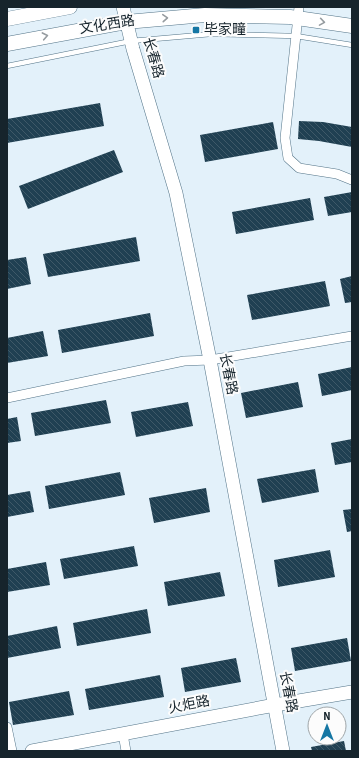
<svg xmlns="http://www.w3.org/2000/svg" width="359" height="758" font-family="'Source Sans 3','Noto Sans SC',sans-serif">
	<defs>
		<pattern id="building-back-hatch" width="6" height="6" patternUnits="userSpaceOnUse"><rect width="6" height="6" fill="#204052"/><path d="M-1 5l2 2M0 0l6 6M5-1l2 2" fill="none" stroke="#3f5968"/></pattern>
	</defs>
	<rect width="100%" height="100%" fill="#e3f1fa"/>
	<g fill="url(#building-back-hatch)">
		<polygon points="100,103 104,126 7,143 7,119"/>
		<polygon points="299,121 323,122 352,127 352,147 319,141 298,139"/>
		<polygon points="273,122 278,149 205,162 200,135"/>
		<polygon points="114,150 123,172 28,209 19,186"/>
		<polygon points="352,192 352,212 328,216 324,197"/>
		<polygon points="310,198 314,220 236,234 232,212"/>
		<polygon points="136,237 140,261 48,277 43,254"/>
		<polygon points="26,257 31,284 7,289 7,260"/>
		<polygon points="352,276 352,302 345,303 340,279"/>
		<polygon points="325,281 330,306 252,320 247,295"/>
		<polygon points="150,313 154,336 62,353 58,330"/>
		<polygon points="43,331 48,356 7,363 7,338"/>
		<polygon points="352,367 352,390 322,396 318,374"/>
		<polygon points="298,382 303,407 246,418 241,393"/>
		<polygon points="106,400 111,423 35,436 31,413"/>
		<polygon points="188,402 193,426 136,437 131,412"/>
		<polygon points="17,417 21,441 7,443 7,419"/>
		<polygon points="352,439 352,462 335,465 331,443"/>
		<polygon points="315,469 319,492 262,503 257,479"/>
		<polygon points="120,472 125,495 49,509 45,486"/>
		<polygon points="206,488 210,512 154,523 149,498"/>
		<polygon points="30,491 34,512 7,517 7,495"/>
		<polygon points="352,509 352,531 347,532 343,510"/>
		<polygon points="134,546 138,566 64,579 60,559"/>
		<polygon points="330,550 335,577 278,587 274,560"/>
		<polygon points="46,562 50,585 7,592 7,569"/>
		<polygon points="220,572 225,596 168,606 164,582"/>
		<polygon points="147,609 151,633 77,646 73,623"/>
		<polygon points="57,626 61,648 7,658 7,636"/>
		<polygon points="347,638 351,661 295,671 291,648"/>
		<polygon points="236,658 241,682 185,692 181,668"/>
		<polygon points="160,675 164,697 89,710 85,689"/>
		<polygon points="69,691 74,715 13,725 9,702"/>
		<polygon points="344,741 346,751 312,751 311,747"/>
	</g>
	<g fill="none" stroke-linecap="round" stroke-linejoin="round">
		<defs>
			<polyline id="lane" points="7,66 131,41 211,34 296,36 352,45"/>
			<g id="street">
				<polyline points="299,7 285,138 288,158 299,168 337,174 352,180"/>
				<polyline points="7,398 184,361 210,360 352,336"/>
				<polyline points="7,727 12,751"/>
				<polyline points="123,734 126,751"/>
			</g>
			<g id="secondary">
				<polyline points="123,7 133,49 176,193 210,360 283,751"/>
				<polyline points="32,751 275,705 352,692"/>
			</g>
			<g id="primary">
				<polyline points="7,19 70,7"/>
				<polyline points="7,44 126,22 205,15 290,17 352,26"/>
			</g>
		</defs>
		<use href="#lane" stroke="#537488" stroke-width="5.5"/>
		<use href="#street" stroke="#537488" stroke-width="10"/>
		<use href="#secondary" stroke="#537488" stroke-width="14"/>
		<use href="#primary" stroke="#537488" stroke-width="15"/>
		<use href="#lane" stroke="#fff" stroke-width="4.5"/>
		<use href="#street" stroke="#fff" stroke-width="9"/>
		<use href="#secondary" stroke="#fff" stroke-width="13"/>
		<use href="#primary" stroke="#fff" stroke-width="14"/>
	</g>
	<defs><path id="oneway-chevron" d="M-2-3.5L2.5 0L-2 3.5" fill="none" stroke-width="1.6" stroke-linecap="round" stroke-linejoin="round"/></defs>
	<g stroke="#969ca0">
		<use href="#oneway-chevron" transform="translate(165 18) rotate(-4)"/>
		<use href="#oneway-chevron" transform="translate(322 22) rotate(9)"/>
		<use href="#oneway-chevron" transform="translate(45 36) rotate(-11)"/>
	</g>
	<rect fill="#1677a4" stroke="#fcfcfc" stroke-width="1.5" x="192" y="26" width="8" height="8" rx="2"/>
	<g text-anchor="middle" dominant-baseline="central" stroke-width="4" stroke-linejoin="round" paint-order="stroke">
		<g font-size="14" fill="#16242c" stroke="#fcfcfc">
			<text transform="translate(107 25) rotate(-9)">文化西路</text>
			<text transform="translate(153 58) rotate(74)">长春路</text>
			<text transform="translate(228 374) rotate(79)">长春路</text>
			<text transform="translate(288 692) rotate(79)">长春路</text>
			<text transform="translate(189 705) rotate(-11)">火炬路</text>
		</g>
		<g font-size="14" fill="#16242c" stroke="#fcfcfc" text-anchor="start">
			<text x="204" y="30">毕家疃</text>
		</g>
	</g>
	<rect width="359" height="758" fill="none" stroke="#16242c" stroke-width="16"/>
	<g transform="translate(327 726)"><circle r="19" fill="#fcfcfc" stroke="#a0a6a9"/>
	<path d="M0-3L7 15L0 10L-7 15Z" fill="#1677a4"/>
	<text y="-6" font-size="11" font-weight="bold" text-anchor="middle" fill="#16242c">N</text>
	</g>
</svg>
